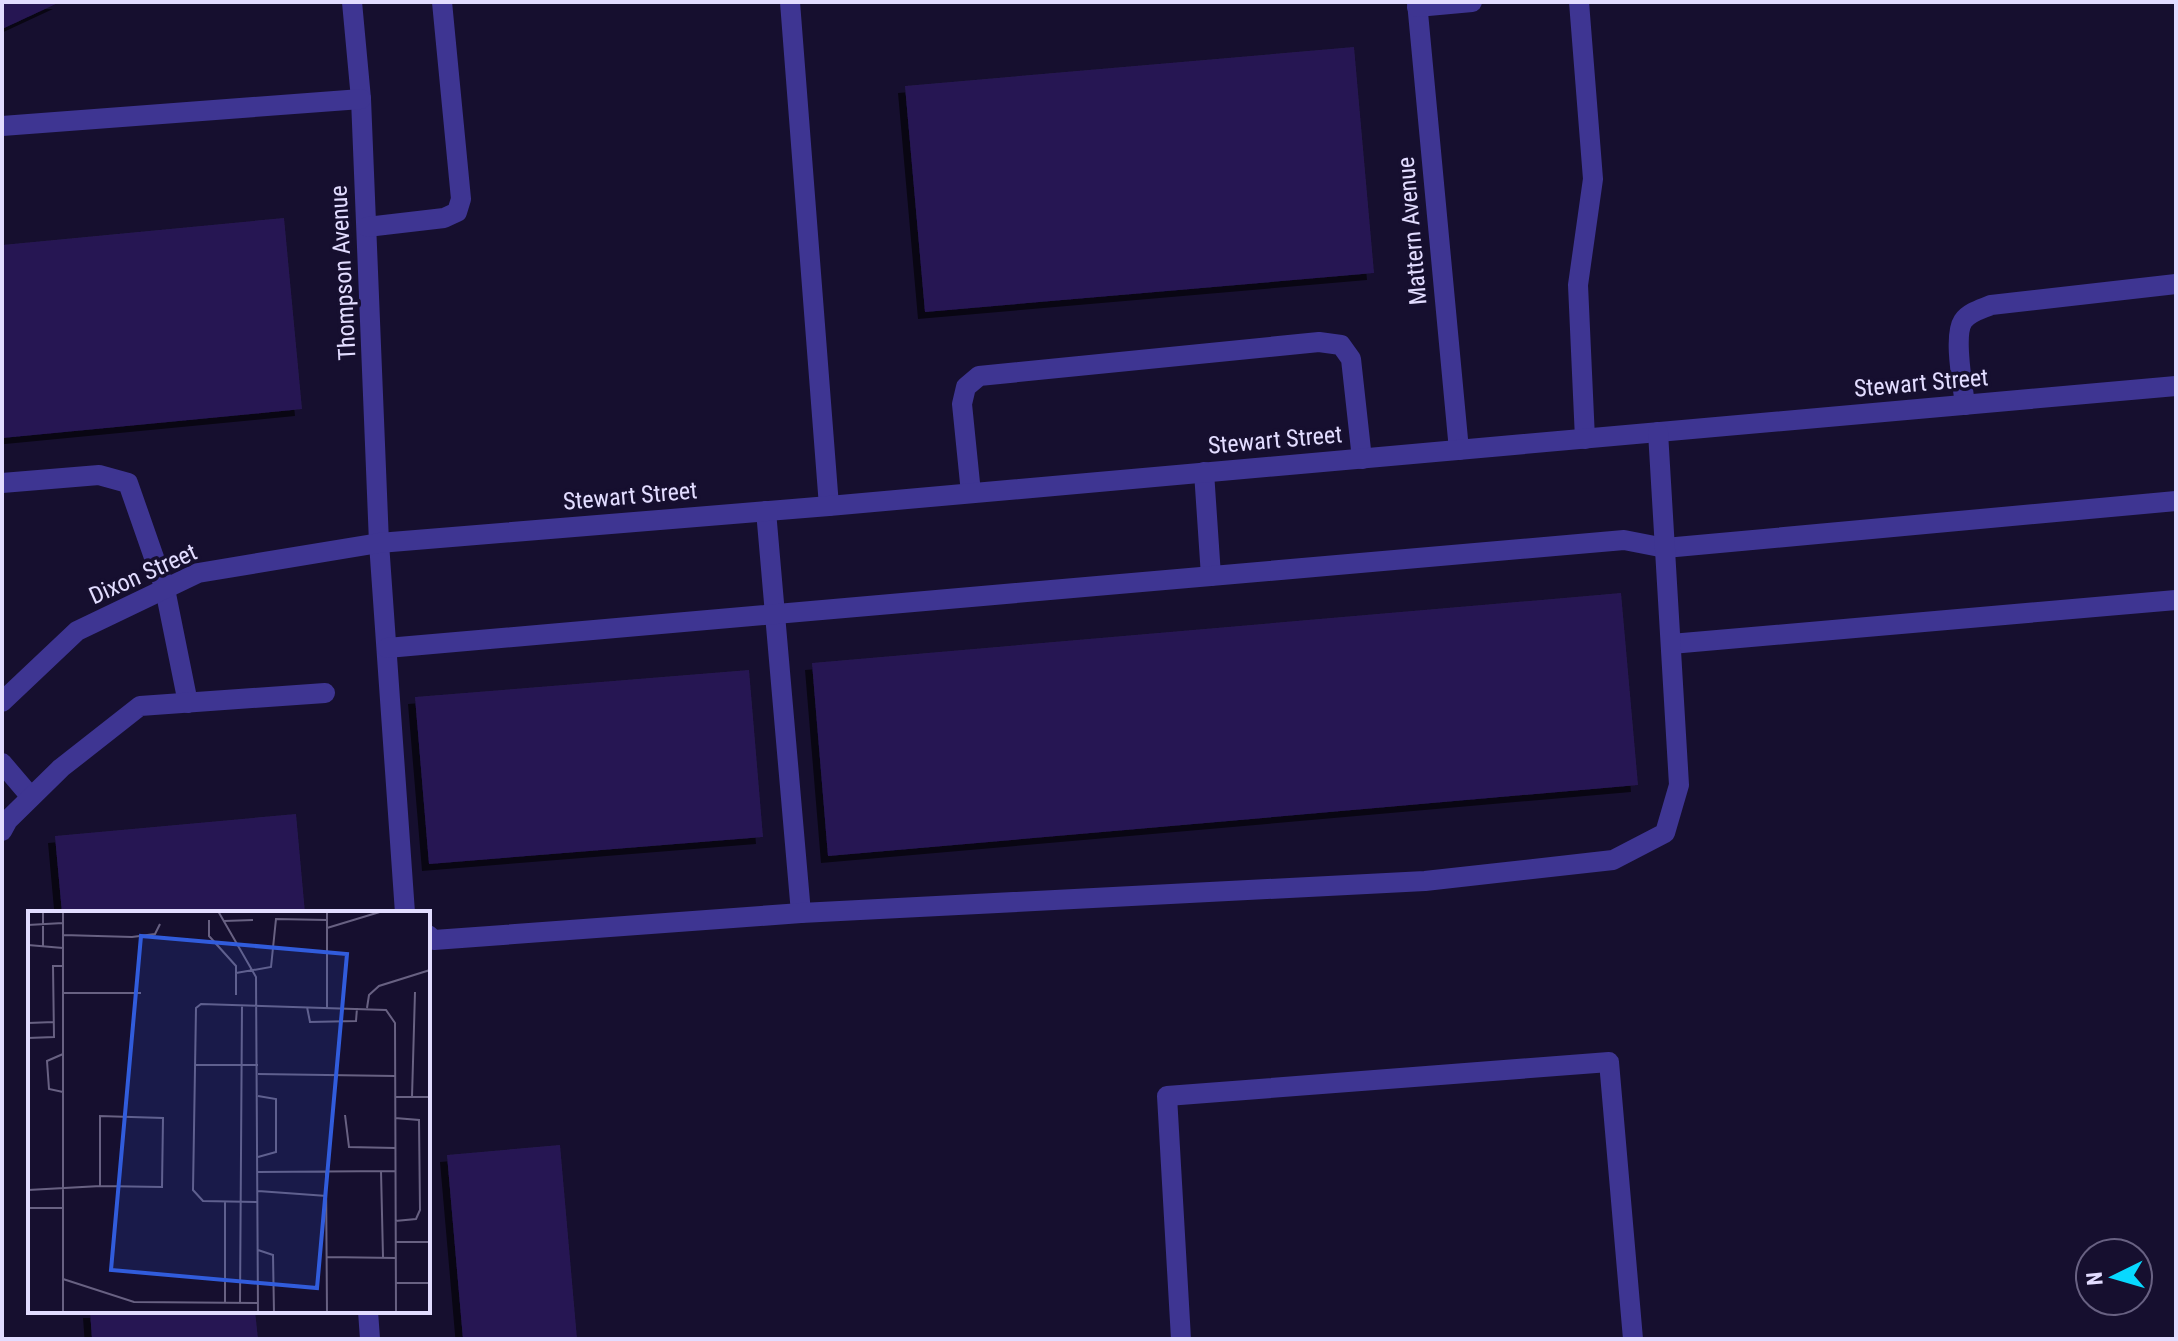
<svg xmlns="http://www.w3.org/2000/svg" width="2178" height="1341" font-family="'Roboto Condensed',sans-serif">
	<defs>
		<filter id="shadow"><feDropShadow dx="-7" dy="7" stdDeviation="0" flood-color="#0009"/></filter>
	</defs>
	<rect width="100%" height="100%" fill="#160f2f"/>
	<g fill="#271952" filter="url(#shadow)">
		<polygon points="2,2 60,2 2,29"/>
		<polygon points="1354,47 1374,273 925,312 905,86"/>
		<polygon points="284,218 302,409 2,438 2,245"/>
		<polygon points="1621,593 1638,785 828,856 812,663"/>
		<polygon points="749,670 763,837 429,864 415,697"/>
		<polygon points="296,814 305,913 62,913 55,836"/>
		<polygon points="560,1145 577,1339 463,1339 447,1155"/>
		<polygon points="90,1311 255,1311 258,1339 92,1339"/>
	</g>
	<g fill="none" stroke-linecap="round" stroke-linejoin="round">
		<g stroke="#3e3592" stroke-width="20">
			<polyline points="352,2 361,99 379,543 405,913"/>
			<polyline points="790,2 829,506"/>
			<polyline points="1417,2 1459,450"/>
			<polyline points="1579,2 1593,179 1578,285 1585,439"/>
			<polyline points="1417,7 1472,2"/>
			<polyline points="2,126 361,99"/>
			<polyline points="367,227 444,218 457,212 461,199 442,2"/>
			<path d="M1965,405C1963,386 1953,336 1963,321C1969,312 1982,309 1991,305L2176,284"/>
			<polyline points="1204,472 1211,576"/>
			<polyline points="2,483 99,475 128,483 165,589 188,703"/>
			<polyline points="971,493 962,404 966,387 979,376 1319,342 1341,345 1351,359 1362,459"/>
			<polyline points="766,511 801,913"/>
			<polyline points="1671,644 2176,600"/>
			<polyline points="387,648 1624,540 1665,548 2176,501"/>
			<polyline points="2,702 77,631 198,573 379,543 829,506 2176,386"/>
			<polyline points="2,763 31,797"/>
			<polyline points="2,831 8,820 61,768 140,706 325,693"/>
			<polyline points="428,935 434,940 801,913 1425,881 1613,860 1665,833 1679,785 1658,432"/>
			<polyline points="368,1311 370,1339"/>
			<polyline points="1181,1339 1167,1096 1609,1062 1633,1339"/>
		</g>
	</g>
	<g text-anchor="middle" dominant-baseline="central" stroke-width="7" stroke-linejoin="round" paint-order="stroke">
		<g font-size="24" fill="#e2dcff" stroke="#160f2f">
			<text transform="translate(1412 231) rotate(-95)">Mattern Avenue</text>
			<text transform="translate(343 273) rotate(-93)">Thompson Avenue</text>
			<text transform="translate(1921 383) rotate(-5)">Stewart Street</text>
			<text transform="translate(1275 440) rotate(-5)">Stewart Street</text>
			<text transform="translate(630 496) rotate(-5)">Stewart Street</text>
			<text transform="translate(143 574) rotate(-24)">Dixon Street</text>
		</g>
	</g>
	<g transform="translate(28 911)">
		<rect width="402" height="402" fill="#160f2f"/>
		<path fill="none" stroke="#686182" stroke-width="2" d="M15,0V36M35,0V402M190,0L228,66L230,402M181,9V25L208,55V84M196,10L225,9M0,14L35,12M299,17L355,0M35,24L104,26L127,23L132,13M0,34L35,37M208,62L243,56L248,8L299,9M35,82H113M279,96L282,111L328,110L329,97M299,97V0M339,97L341,84L351,75L402,59M0,112L26,111M0,127L26,126L25,55H35M35,143L19,150L21,178L35,181M168,154H230M230,163L367,165M230,185L248,188V241L230,246M367,186H402M384,186L387,81M317,204L321,236L367,237M367,207L391,209L392,299L388,308L367,310M298,260L299,402M353,260L355,346M230,261L367,260M0,279L72,275V205L135,207L134,276L72,275M230,280L299,285M197,291V392M230,291L175,290L165,279L168,97L173,93L358,99L367,112L368,402M0,297H36M367,331H402M230,339L245,344L246,402M299,346L367,347M35,368L106,391L230,392M368,372H402M212,392L214,94"/>
		<path fill="#315cdc" fill-opacity="0.15" stroke="#315cdc" stroke-width="4" d="M113,25L319,43L289,377L83,359Z"/>
		<rect width="402" height="402" fill="none" stroke="#e2dcff" stroke-width="4"/>
	</g>
	<rect width="2178" height="1341" fill="none" stroke="#e2dcff" stroke-width="8"/>
	<g transform="translate(2114 1277) rotate(265)"><circle r="38" fill="#160f2f" stroke="#686182" stroke-width="2"/>
	<path d="M0-6L14 30L0 20L-14 30Z" fill="#08d9ff"/>
	<text y="-12" font-size="22" font-weight="bold" text-anchor="middle" fill="#e2dcff">N</text>
	</g>
</svg>
